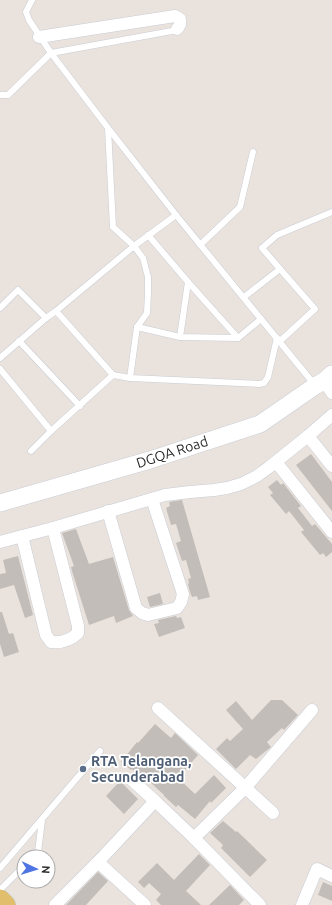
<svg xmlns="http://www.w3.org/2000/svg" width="332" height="905" font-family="Ubuntu,sans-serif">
	<rect width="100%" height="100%" fill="#eae3dd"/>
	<g fill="#c2bdb9">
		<polygon points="311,454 332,482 332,511 296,465"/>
		<polygon points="277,480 281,485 283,483 301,506 298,508 312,526 315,524 332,544 332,552 326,557 323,553 320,555 301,532 304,530 289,511 286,514 270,495 273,493 268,487"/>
		<polygon points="182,500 210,597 198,600 197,596 192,597 190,592 188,584 189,583 188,579 191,578 186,560 182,561 176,543 181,541 176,524 171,525 166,508 170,506 169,502"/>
		<polygon points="76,529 89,564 113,557 129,610 133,616 116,623 114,616 89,625 72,571 71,567 74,566 62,533"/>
		<polygon points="18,556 33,615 25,618 14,585 0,589 0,574 6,573 3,560"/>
		<polygon points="160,593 163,604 150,607 147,597"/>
		<polygon points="0,612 2,612 9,634 13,633 19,652 4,657 0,644"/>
		<polygon points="176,616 177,618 181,617 185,628 159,637 154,624 159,623 158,620"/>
		<polygon points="271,700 282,700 298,715 284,730 282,728 267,742 271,747 256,759 250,755 236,769 216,749 227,738 230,741 243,729 226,710 236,701 252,720"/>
		<polygon points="155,724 171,738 175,733 198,755 178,778 195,794 214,775 226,788 211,803 210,801 195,819 178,805 176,807 164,796 164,795 150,782 148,784 132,769 131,770 121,762 137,742 138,743"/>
		<polygon points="120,781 138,799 124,814 106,796"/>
		<polygon points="223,821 236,832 237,831 267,860 250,877 221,848 223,845 210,833"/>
		<polygon points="199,854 210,865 186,891 201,905 161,905 156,900 161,894 149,883 144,888 138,882 157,863 174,880"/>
		<polygon points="98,872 108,881 86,905 66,905"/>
		<polygon points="323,882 332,886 332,901 318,895"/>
		<polygon points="230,885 244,900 239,905 209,905"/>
	</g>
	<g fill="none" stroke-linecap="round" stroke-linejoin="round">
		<defs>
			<g id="lane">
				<polyline points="32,0 26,12 29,20 51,53 108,128 176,215 314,384"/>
				<polyline points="0,95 8,95 51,53 172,31 177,29"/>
				<polyline points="108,128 113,227 134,246 176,215"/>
				<polyline points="148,235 188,282 238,338 261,319"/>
				<polyline points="200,245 240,207 253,152"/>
				<polyline points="280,269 262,248 277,235 332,212"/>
				<polyline points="188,282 180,337 238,338"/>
				<polyline points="244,297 280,269 315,309 280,341"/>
				<polyline points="0,308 18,290 46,318"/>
				<polyline points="56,311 134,246 143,258 148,277 148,293 147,313 137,327 130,378"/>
				<polyline points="137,327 180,337"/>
				<polyline points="19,341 80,406"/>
				<polyline points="0,358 46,318 56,311 113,375 130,378 259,384 264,383 268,377 277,338"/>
				<polyline points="0,369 51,431 113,375"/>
				<polyline points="31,451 51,431"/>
				<polyline points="33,857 38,852 42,820"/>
				<polyline points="0,868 100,751"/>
				<polyline points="0,890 24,866"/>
			</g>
			<g id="street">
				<path d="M39,37L175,16L180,19C181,23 180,26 177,29"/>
				<polyline points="324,381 332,393"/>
				<polyline points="308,436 332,466"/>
				<polyline points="276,462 332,532"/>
				<polyline points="108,511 136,608 142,613 148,615 177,608 181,602 183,594 152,499"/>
				<path d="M22,536L46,635L51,642C61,643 71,640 78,633V626L53,528"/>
				<polyline points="0,542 53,528 165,495 190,492 214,490 227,488 241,484 257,476 268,468 308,436 332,415"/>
				<polyline points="158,708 273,813"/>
				<polyline points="133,781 155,801"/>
				<polyline points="194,838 245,788 312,710"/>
				<polyline points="98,862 145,905"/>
				<polyline points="55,905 98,862 155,801 194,838 260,905"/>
				<polyline points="302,905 317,869 332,876"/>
			</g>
			<polyline id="secondary" points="0,503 150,460 260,424 315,386 324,381 332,374"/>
			<polyline id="primary" points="0,899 6,905"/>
		</defs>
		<use href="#lane" stroke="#c8ccd5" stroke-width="7"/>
		<use href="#street" stroke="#c8ccd5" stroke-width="13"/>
		<use href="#secondary" stroke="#c8ccd5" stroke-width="18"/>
		<use href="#primary" stroke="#c3c3c3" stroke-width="20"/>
		<use href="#lane" stroke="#fff" stroke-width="6"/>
		<use href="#street" stroke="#fff" stroke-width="12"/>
		<use href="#secondary" stroke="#fff" stroke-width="17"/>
		<use href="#primary" stroke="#e0be6c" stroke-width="19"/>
	</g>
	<circle fill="#5c6f8a" stroke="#fff" stroke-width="1.5" cx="83" cy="769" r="4"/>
	<g text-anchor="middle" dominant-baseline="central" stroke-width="3.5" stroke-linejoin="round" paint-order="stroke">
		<g font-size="14" fill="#292929" stroke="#fff">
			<text transform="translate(172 452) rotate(-18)">DGQA Road</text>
		</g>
		<g font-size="14" font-weight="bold" fill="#4e5e75" stroke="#fff" text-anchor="start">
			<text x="91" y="761">RTA Telangana,<tspan x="91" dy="16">Secunderabad</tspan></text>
		</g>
	</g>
	<g transform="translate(36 869) rotate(94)"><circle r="19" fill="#ffffff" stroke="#a9a9a9"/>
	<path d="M0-3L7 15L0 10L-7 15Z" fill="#4f74e4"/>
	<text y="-6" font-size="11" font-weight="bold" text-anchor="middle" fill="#292929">N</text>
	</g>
</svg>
